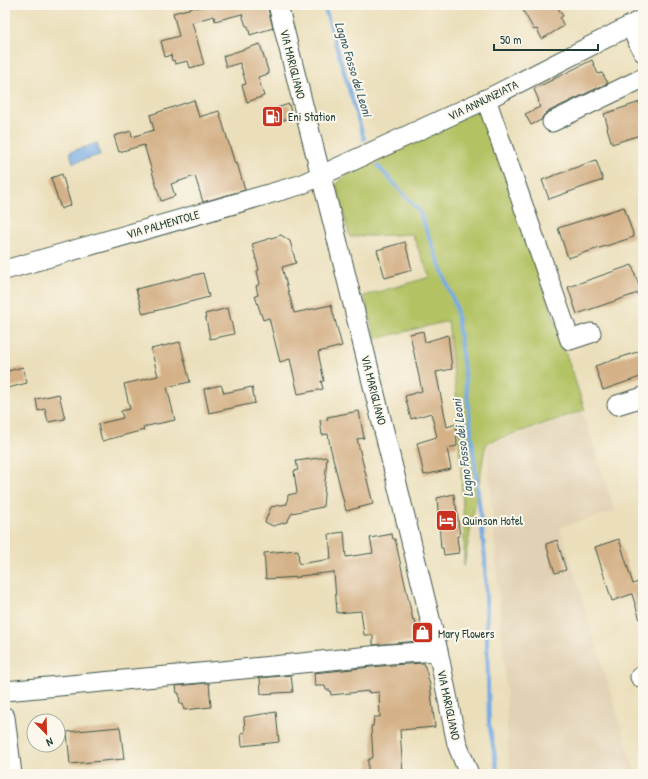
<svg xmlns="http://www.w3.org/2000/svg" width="648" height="779" font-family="'Patrick Hand',sans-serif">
	<rect width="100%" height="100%" fill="#fbf7ec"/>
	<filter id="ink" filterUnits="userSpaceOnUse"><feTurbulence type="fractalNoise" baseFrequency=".025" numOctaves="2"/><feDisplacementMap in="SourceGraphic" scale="8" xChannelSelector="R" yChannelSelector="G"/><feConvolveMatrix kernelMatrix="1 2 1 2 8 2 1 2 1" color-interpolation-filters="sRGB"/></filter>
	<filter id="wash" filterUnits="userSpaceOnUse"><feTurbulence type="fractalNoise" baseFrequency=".012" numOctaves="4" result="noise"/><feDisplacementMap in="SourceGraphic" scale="16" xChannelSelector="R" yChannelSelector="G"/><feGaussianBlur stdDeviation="0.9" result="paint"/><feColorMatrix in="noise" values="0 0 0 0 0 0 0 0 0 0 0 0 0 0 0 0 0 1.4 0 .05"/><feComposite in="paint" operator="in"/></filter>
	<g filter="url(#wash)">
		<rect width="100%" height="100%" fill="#ebdfbb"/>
		<polygon fill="#e2d2b5" points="583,413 615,511 560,527 635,772 628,774 511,774 508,756 506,691 487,445"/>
		<polygon fill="#b3c264" stroke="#69804c" points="483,108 585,410 486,443 464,566 464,526 457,402 448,321 375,339 364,296 430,277 412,234 350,237 336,185 347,174 356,167"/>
		<polygon fill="#77abe3" stroke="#4b748c" points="97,143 100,155 73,163 70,152"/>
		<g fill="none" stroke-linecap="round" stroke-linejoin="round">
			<g stroke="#77abe3" stroke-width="4">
				<polyline points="324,5 364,139"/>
				<polyline points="378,166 419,211 456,307 467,393 485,558 489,723 498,774"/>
			</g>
		</g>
		<g id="blocks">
			<g fill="#d4b187">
				<polygon points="206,5 267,5 273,28 250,35 248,26 246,26 242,14 215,21 214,16 192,22 204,64 190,68 188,61 175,64 174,60 172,61 171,55 165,57 161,41 179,36 173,13 196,7 197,8"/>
				<polygon points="520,5 556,5 563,16 560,18 564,26 542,39 537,29 534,30"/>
				<polygon points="260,44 269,74 258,77 264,96 247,102 242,85 246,84 240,63 226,67 223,56"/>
				<polygon points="592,60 598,74 602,73 608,83 547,112 543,116 541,120 531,125 525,114 540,107 538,102 539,101 534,89"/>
				<polygon points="194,100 199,117 219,111 235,164 237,163 245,190 203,202 195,176 171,184 175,196 161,201 144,145 119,152 114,136 131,131 132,137 154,130 150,115"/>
				<polygon points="643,101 643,134 612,144 607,128 608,127 604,114"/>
				<polygon points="289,104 292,118 276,122 273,109"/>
				<polygon points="596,160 603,180 549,199 542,180"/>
				<polygon points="62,174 71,205 61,209 51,178"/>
				<polygon points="624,207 634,237 568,258 558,228"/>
				<polygon points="281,235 290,241 296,263 282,267 294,313 331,305 342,346 318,352 324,381 321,381 323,389 298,394 290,359 280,362 269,318 263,320 255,296 258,295 256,286 260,284 257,271 259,270 252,244"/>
				<polygon points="405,242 412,270 385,278 377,250"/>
				<polygon points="632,265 641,292 577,314 568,287"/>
				<polygon points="203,273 209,297 143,314 136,289"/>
				<polygon points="228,308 234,334 210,339 205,314"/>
				<polygon points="423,331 425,342 448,335 452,369 436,372 447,427 456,424 457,446 447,448 451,469 424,475 417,443 437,437 431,413 411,419 405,396 422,391 410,334"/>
				<polygon points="180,342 190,382 167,387 175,420 143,427 144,430 102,441 98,424 123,418 121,411 130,409 124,384 158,376 151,349"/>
				<polygon points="643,350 643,376 603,390 595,366"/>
				<polygon points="23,367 27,383 8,388 5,378 5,372"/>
				<polygon points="221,385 224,393 252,387 255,403 209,413 204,389"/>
				<polygon points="59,394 65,419 48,422 45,409 38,411 36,399"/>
				<polygon points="359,411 364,438 357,439 373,504 346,511 330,446 328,434 322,435 320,420 328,419 327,417"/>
				<polygon points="327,457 323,507 292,513 287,522 273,526 265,522 271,507 287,504 288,495 297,493 294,471 298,470 296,461"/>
				<polygon points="454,494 455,505 456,505 460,536 457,536 459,553 444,555 443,548 441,548 437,498"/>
				<polygon points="344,532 346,557 373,553 370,538 392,534 393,539 395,539 413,620 415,620 419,641 373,645 373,635 364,635 361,611 337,613 334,572 300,576 300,577 266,579 264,553 298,550 299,564 331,559 329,534"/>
				<polygon points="619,539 633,584 643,580 643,620 640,620 632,594 612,601 595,547"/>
				<polygon points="557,540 566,570 555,573 546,544"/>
				<polygon points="424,663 430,685 435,727 400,730 403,774 368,774 368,760 373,757 371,726 373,726 374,717 380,717 379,692 369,693 369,691 331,695 330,690 326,690 325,686 315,686 314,673 391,665"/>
				<polygon points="291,675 293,692 261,694 260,678"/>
				<polygon points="206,683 209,683 211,707 184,710 183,704 180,704 179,693 177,693 176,686"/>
				<polygon points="276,712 279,742 242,746 241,733 245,732 244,717"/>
				<polygon points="120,727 124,759 70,764 67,732"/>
			</g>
		</g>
	</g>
	<g filter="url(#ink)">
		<use href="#blocks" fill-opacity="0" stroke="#3e5548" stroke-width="1"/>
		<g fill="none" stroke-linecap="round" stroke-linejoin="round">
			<defs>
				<g id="minor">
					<polyline points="278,5 321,176 335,231 438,651 457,744 469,774"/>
					<polyline points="630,26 643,52"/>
					<polyline points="486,99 570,340 591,333"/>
					<polyline points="552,122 643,78"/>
					<polyline points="5,270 300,185 491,97 643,19"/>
					<polyline points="617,405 643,397"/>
					<polyline points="640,677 643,676"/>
					<polyline points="5,691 145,678 243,669 390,654 438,651"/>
					<polyline points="5,717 12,774"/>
				</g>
			</defs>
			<use href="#minor" stroke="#3e5548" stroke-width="21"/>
			<use href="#minor" stroke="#fff" stroke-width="19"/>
		</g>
	</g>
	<defs>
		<symbol id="fuel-square" viewBox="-11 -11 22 22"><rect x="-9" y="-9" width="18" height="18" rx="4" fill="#c8321e" stroke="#fbf7ec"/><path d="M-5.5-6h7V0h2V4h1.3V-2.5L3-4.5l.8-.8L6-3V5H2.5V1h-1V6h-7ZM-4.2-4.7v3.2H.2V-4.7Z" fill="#fff"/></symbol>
		<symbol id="hotel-square" viewBox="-11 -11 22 22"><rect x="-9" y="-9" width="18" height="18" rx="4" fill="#c8321e" stroke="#fbf7ec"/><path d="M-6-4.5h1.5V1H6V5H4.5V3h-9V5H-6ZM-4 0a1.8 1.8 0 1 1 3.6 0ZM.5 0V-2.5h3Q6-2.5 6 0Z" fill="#fff"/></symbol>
		<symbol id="shop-square" viewBox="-11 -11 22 22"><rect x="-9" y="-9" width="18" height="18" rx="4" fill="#c8321e" stroke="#fbf7ec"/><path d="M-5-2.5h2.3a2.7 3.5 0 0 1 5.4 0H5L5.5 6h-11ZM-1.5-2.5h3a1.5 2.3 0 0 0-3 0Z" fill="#fff"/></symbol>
	</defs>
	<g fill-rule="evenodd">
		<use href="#fuel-square" x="260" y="104" width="25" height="25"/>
		<use href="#hotel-square" x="434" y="508" width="25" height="25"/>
		<use href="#shop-square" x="410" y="620" width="25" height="25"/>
	</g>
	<g text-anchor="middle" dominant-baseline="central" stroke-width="4" stroke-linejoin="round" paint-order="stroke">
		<g font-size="12" fill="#1f3d34" stroke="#fbf7ec">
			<text transform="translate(293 64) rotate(76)">VIA MARIGLIANO</text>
			<text transform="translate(483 100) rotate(-26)">VIA ANNUNZIATA</text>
			<text transform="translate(163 224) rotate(-16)">VIA PALMENTOLE</text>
			<text transform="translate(374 390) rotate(76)">VIA MARIGLIANO</text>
			<text transform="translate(449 705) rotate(78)">VIA MARIGLIANO</text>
		</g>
		<g font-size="12" fill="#1f3d34" stroke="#fbf7ec" text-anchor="start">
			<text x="288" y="116">Eni Station</text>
			<text x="462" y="520">Quinson Hotel</text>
			<text x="438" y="633">Mary Flowers</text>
		</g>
		<g font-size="13" font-style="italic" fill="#395e69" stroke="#fbf7ec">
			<text transform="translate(354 69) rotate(73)">Lagno Fosso dei Leoni</text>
			<text transform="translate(462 448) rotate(-97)">Lagno Fosso dei Leoni</text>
		</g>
	</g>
	<rect width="648" height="779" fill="none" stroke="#fbf7ec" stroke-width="20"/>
	<g transform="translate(46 733) rotate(157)"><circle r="19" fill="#fbf7ec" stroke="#a3ada2"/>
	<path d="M0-3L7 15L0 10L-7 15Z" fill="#c8321e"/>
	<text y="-6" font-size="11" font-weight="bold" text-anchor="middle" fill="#1f3d34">N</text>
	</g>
	<path d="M494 44v6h104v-6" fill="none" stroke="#1f3d34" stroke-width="2"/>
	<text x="500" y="44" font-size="12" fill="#1f3d34" stroke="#fbf7ec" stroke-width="3" paint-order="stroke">50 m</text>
</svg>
